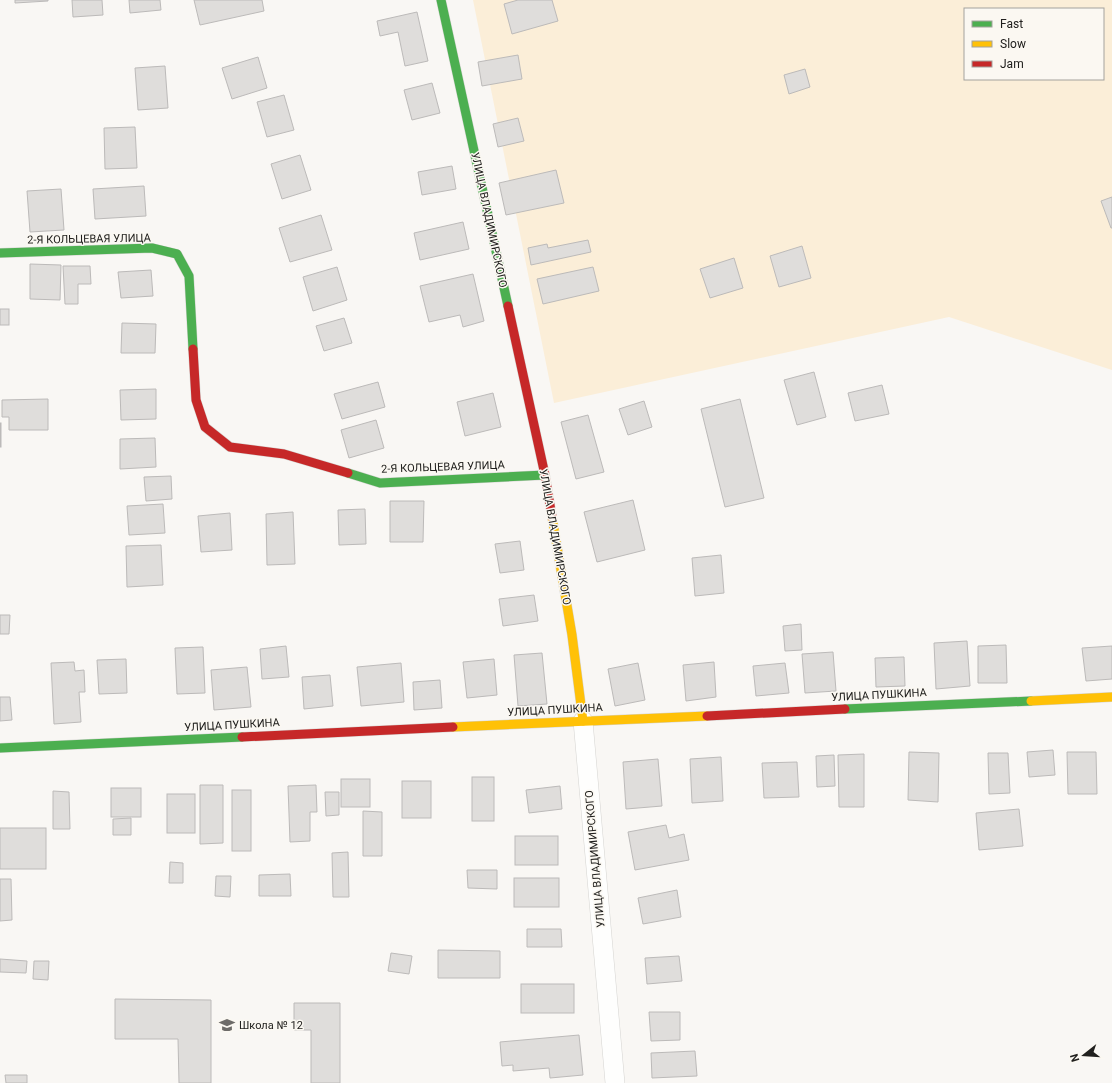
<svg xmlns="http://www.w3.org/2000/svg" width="1112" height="1083" font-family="Roboto,sans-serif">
	<rect width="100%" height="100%" fill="#f9f7f4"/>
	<path fill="#fbeed8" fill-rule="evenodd" d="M473,0H1112V370L949,317L554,403ZM965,9H1103V79H965Z"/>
	<g fill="#dfdddb" stroke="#bcbab9">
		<polygon points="15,0 48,0 48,1 15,3"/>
		<polygon points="72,0 102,0 103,15 73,17"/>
		<polygon points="129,0 160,0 161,10 130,13"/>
		<polygon points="194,0 262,0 264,11 200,25"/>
		<polygon points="518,0 552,0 558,21 512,34 504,4"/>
		<polygon points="417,12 428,61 405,66 398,32 380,36 377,21"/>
		<polygon points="518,55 522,79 482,86 478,62"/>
		<polygon points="258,57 267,88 232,99 222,68"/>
		<polygon points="165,66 168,108 138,110 135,68"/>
		<polygon points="805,69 810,87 789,94 784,75"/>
		<polygon points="432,83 440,113 412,120 404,90"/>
		<polygon points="284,95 294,130 267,137 257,102"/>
		<polygon points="518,118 524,141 498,147 493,124"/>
		<polygon points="135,127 137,168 105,169 104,128"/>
		<polygon points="300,155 311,190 282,199 271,164"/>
		<polygon points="452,166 456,189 422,195 418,172"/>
		<polygon points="556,170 564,203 506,215 499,183"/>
		<polygon points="144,186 146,216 95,219 93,189"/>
		<polygon points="61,189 64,230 30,232 27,191"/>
		<polygon points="1112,197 1112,228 1111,228 1101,201"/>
		<polygon points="321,215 332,250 290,262 279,228"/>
		<polygon points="463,222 469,249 420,260 414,233"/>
		<polygon points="588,240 591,252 531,265 528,248 547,244 548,248"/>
		<polygon points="802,246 811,278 779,287 770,256"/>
		<polygon points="734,258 743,288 710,298 700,269"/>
		<polygon points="30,264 61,265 60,300 30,299"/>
		<polygon points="63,266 90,266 91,284 78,284 78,304 65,304"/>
		<polygon points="337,267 347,300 313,311 303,277"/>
		<polygon points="593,267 599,291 543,304 537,279"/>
		<polygon points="151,270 153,296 121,298 118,272"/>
		<polygon points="473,274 484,321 463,327 460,315 429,322 420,286"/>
		<rect x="0" y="309" width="9" height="16"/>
		<polygon points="344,318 352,343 324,351 316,326"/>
		<polygon points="122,323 156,324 155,353 121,353"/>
		<polygon points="814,372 826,417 797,425 784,380"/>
		<polygon points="378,382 385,407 342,419 334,394"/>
		<polygon points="882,385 889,414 855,421 848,393"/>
		<polygon points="156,389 156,419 121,420 120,390"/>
		<polygon points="493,393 501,427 465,436 457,402"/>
		<polygon points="48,399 48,430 9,430 9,417 2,417 2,400"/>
		<polygon points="740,399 764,498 725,507 701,409"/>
		<polygon points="644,401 652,427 628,435 619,409"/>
		<polygon points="588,415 604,472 576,479 561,422"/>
		<polygon points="376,420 384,448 349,458 341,430"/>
		<rect x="0" y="423" width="1" height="24"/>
		<polygon points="155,438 156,467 120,469 120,439"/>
		<polygon points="171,476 172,499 146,501 144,477"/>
		<polygon points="633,500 645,550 597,562 584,512"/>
		<polygon points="390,501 424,501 423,542 390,542"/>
		<polygon points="163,504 165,533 129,535 127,506"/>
		<polygon points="365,509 366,544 339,545 338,510"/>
		<polygon points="293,512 295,564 267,565 266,514"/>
		<polygon points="230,513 232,550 201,552 198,516"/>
		<polygon points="520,541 524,570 500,573 495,544"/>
		<polygon points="161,545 163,585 127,587 126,546"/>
		<polygon points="721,555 724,593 695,596 692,558"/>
		<polygon points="534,595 538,621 503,626 499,599"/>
		<polygon points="0,615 10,615 9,634 0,634"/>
		<polygon points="801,624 802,650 785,651 783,626"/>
		<polygon points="967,641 970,686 936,689 934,643"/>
		<polygon points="1006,645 1007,683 978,683 978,646"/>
		<polygon points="286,646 289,677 262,679 260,649"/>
		<polygon points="1112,646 1112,679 1086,681 1082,648"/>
		<polygon points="203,647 205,693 177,694 175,648"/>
		<polygon points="833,652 836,691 805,693 802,654"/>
		<polygon points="542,653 547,704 518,706 514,655"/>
		<polygon points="904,657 905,686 876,687 875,658"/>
		<polygon points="126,659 127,693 99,694 97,660"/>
		<polygon points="494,659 497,695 467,698 463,662"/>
		<polygon points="74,662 75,671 84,670 85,692 79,692 81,722 54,724 51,663"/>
		<polygon points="714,662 716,697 686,701 683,665"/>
		<polygon points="401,663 404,702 361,706 357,667"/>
		<polygon points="638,663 645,700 615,706 608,669"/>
		<polygon points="785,663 789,693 756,696 753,666"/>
		<polygon points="247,667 251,707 214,710 211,670"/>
		<polygon points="330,675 333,706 304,709 302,677"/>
		<polygon points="440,680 442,708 414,710 413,682"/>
		<polygon points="0,697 10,697 12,720 0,721"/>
		<polygon points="1053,750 1055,775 1029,777 1027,752"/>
		<polygon points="909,752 939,753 938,802 908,800"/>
		<polygon points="1067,752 1096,752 1097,794 1068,794"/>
		<polygon points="988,753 1008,753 1010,793 989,794"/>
		<polygon points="864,754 864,807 839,807 838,755"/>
		<polygon points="834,755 835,786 817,787 816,756"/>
		<polygon points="721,757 723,801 692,803 690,759"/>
		<polygon points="658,759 662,806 626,809 623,762"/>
		<polygon points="797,762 799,797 764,798 762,763"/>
		<rect x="472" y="777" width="22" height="44"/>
		<rect x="341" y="779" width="29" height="28"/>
		<rect x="402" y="781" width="29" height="37"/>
		<polygon points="200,785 223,785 223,843 200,844"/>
		<polygon points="316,785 317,812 310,812 310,841 290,842 288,786"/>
		<polygon points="560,786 562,809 529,813 526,790"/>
		<rect x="111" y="788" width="30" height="29"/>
		<rect x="232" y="790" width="19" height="61"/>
		<polygon points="53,791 69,792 70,829 53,829"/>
		<polygon points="325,792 339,792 339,815 326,816"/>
		<rect x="167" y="794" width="28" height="39"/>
		<polygon points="1019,809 1023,846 979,850 976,813"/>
		<polygon points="363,811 382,812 382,856 363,856"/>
		<polygon points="131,818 131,835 113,835 113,819"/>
		<polygon points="666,825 669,838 684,834 689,860 635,870 628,832"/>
		<rect x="0" y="828" width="46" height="41"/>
		<rect x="515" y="836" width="43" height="29"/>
		<polygon points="348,852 349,897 333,897 332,853"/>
		<polygon points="170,862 183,863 183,883 169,883"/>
		<polygon points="467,870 497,870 497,889 468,888"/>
		<polygon points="290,874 291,896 259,896 259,875"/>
		<polygon points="216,876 231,876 230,897 215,896"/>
		<rect x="514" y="878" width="45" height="29"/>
		<polygon points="0,879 11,879 12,920 0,921"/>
		<polygon points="677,890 681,917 643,924 638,898"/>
		<polygon points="527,929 561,929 562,947 527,947"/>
		<polygon points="438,950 500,951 500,978 438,978"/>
		<polygon points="391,953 412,956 409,974 388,971"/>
		<polygon points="679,956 682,981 647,984 645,958"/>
		<polygon points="0,959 27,961 26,973 0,972"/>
		<polygon points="34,961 49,961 48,980 33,979"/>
		<rect x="521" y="984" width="53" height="29"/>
		<polygon points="115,999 211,1000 211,1083 179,1083 178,1039 115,1039"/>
		<polygon points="294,1003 340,1003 340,1083 311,1083 311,1030 294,1030"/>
		<polygon points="649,1012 680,1012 680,1040 651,1041"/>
		<polygon points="579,1035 583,1075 550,1078 549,1068 513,1071 513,1065 502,1066 500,1042"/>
		<polygon points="695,1051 697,1076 652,1078 651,1053"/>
		<polygon points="5,1075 27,1075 27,1083 6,1083"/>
	</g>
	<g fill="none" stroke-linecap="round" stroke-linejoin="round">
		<defs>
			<polyline id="street" points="583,721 615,1083"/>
			<g id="fast">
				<polyline points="441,0 508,306"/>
				<polyline points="0,253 152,248 177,254 189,276 193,349"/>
				<polyline points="348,473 380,483 545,475"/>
				<polyline points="845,709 1031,701"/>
				<polyline points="0,748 242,737"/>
			</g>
			<g id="slow">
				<polyline points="552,517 572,635 583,721"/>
				<polyline points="1031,701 1112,697"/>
				<polyline points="453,727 707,716"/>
			</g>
			<g id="jam">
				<polyline points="508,306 545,475 552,517"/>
				<polyline points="193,349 196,400 205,427 230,447 284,454 348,473"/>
				<polyline points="707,716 845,709"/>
				<polyline points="242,737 453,727"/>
			</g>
		</defs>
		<use href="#street" stroke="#d5d4d1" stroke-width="20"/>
		<use href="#fast" stroke="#d5d4d1" stroke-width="10"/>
		<use href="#slow" stroke="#d5d4d1" stroke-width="10"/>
		<use href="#jam" stroke="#d5d4d1" stroke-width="10"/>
		<use href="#street" stroke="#fefefd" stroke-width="19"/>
		<use href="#fast" stroke="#4caf50" stroke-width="9"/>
		<use href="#slow" stroke="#ffc107" stroke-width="9"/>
		<use href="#jam" stroke="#c62828" stroke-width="9"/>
	</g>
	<defs>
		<symbol id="school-bare" viewBox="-9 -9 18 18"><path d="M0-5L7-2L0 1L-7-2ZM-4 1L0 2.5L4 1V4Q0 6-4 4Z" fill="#6d6b69" stroke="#fbf8f2" stroke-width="2.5" paint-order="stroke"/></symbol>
	</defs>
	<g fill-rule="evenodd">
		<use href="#school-bare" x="216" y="1014" width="22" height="22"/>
	</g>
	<g text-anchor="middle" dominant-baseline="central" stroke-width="3" stroke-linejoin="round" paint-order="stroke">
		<g font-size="11" fill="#21201e" stroke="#fbf8f2">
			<text transform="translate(489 220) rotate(78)">УЛИЦА ВЛАДИМИРСКОГО</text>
			<text transform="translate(89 239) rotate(-1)">2-Я КОЛЬЦЕВАЯ УЛИЦА</text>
			<text transform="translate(443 467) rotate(-2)">2-Я КОЛЬЦЕВАЯ УЛИЦА</text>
			<text transform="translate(555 537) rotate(80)">УЛИЦА ВЛАДИМИРСКОГО</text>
			<text transform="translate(879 695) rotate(-3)">УЛИЦА ПУШКИНА</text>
			<text transform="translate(555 710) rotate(-3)">УЛИЦА ПУШКИНА</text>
			<text transform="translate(232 725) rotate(-3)">УЛИЦА ПУШКИНА</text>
			<text transform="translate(595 859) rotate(-95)">УЛИЦА ВЛАДИМИРСКОГО</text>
		</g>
		<g font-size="11" fill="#21201e" stroke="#fbf8f2" text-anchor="start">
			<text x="239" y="1025">Школа № 12</text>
		</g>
	</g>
	<rect x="964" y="8" width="140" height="72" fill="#fbf8f2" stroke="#a4a29d"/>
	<rect x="972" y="21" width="20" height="6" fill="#4caf50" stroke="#a4a29d"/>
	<text x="1000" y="28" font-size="12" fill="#21201e">Fast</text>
	<rect x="972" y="41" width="20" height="6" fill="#ffc107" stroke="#a4a29d"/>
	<text x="1000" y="48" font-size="12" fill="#21201e">Slow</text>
	<rect x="972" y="61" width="20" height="6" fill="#c62828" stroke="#a4a29d"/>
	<text x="1000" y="68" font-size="12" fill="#21201e">Jam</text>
	<g transform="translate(1084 1055) rotate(253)" stroke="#fbf8f2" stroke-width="3" paint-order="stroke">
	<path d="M0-3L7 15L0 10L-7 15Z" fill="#21201e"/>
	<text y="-6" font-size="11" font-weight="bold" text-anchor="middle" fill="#21201e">N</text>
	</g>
</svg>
